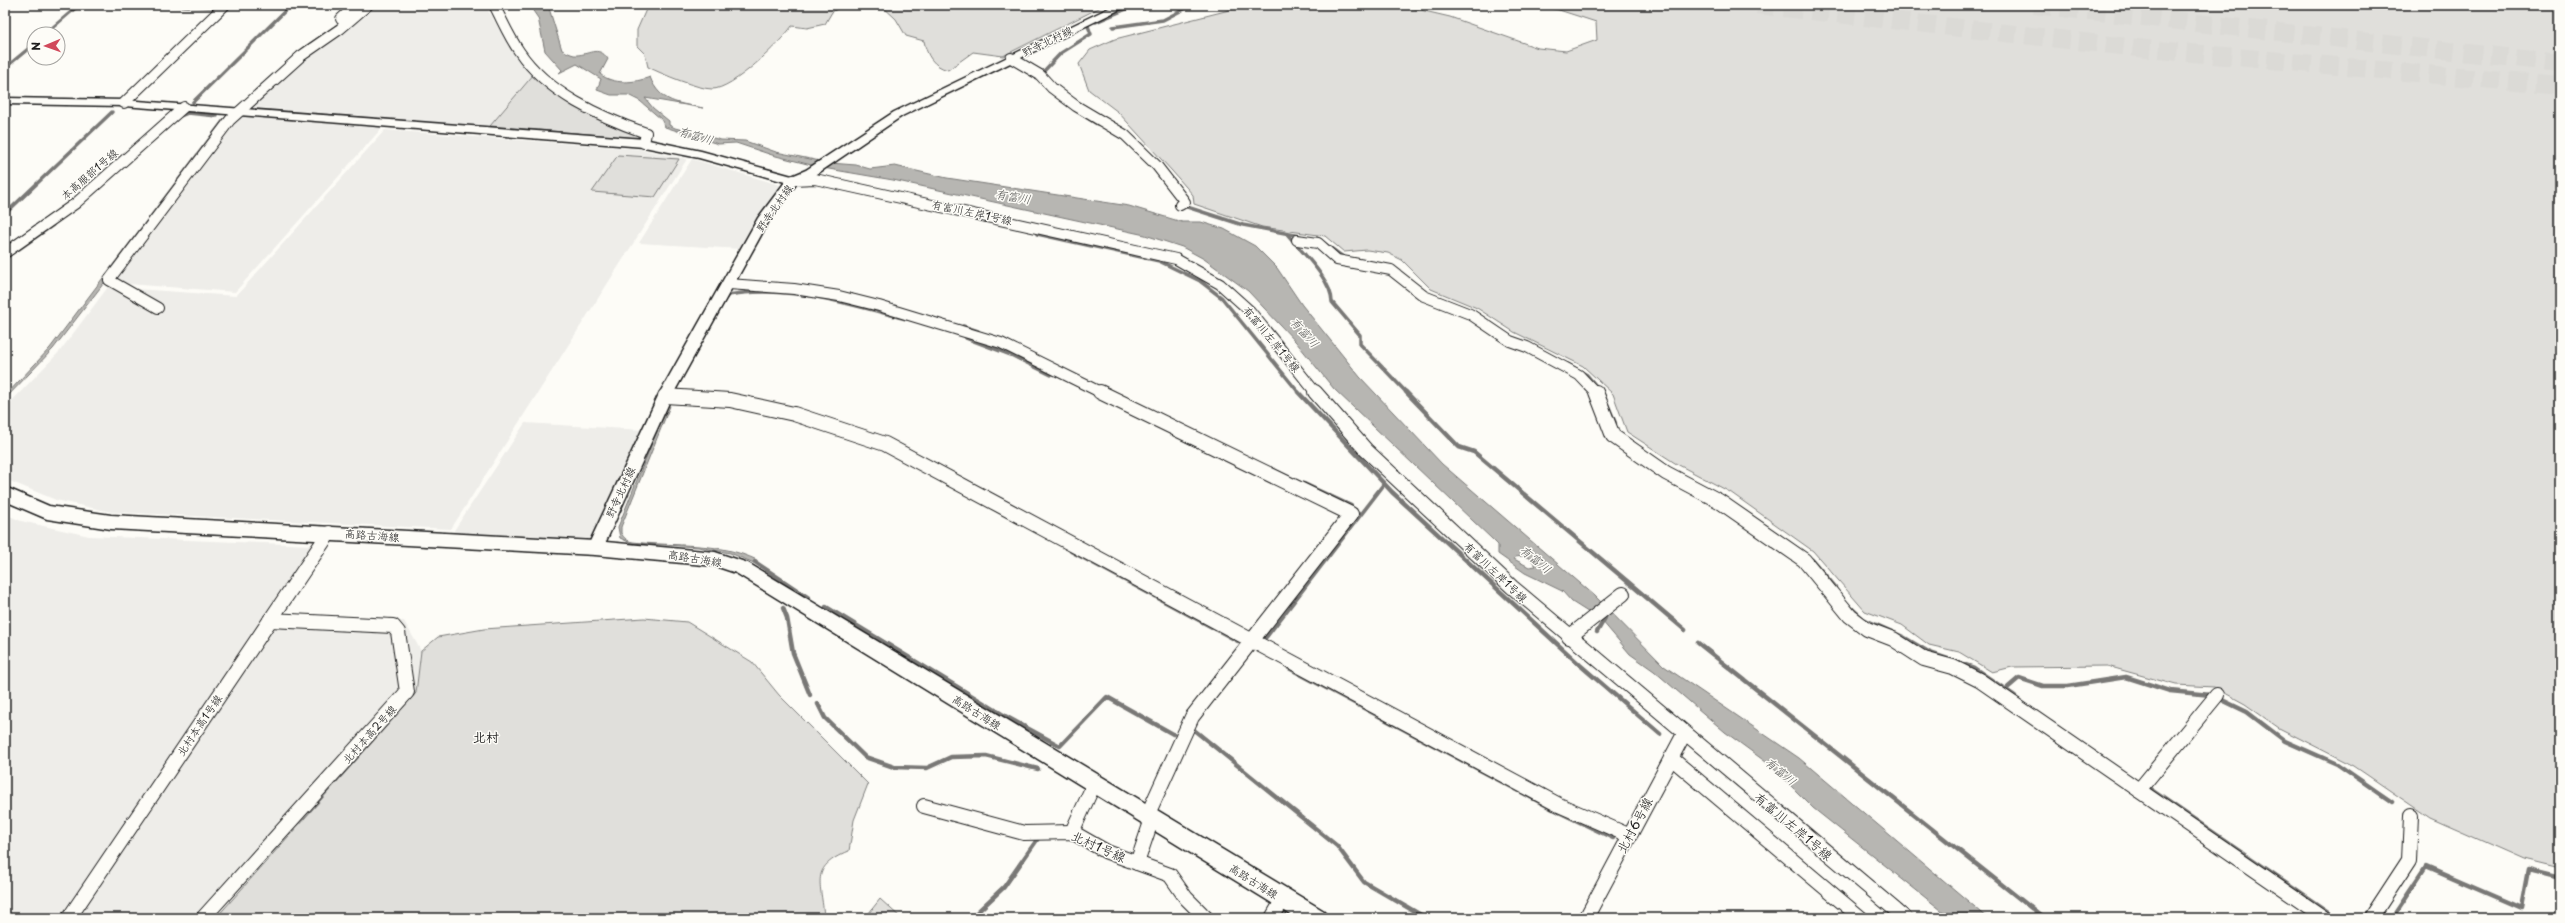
<svg xmlns="http://www.w3.org/2000/svg" width="2565" height="923" font-family="'Playpen Sans','Klee One',sans-serif">
	<rect width="100%" height="100%" fill="#fdfcf7"/>
	<filter id="ink" filterUnits="userSpaceOnUse"><feTurbulence type="fractalNoise" baseFrequency=".025" numOctaves="2"/><feDisplacementMap in="SourceGraphic" scale="8" xChannelSelector="R" yChannelSelector="G"/><feConvolveMatrix kernelMatrix="1 2 1 2 8 2 1 2 1" color-interpolation-filters="sRGB"/></filter>
	<g filter="url(#ink)">
		<g fill="#eeede9">
			<polygon points="376,5 485,5 502,34 534,74 490,126 249,107 309,55 366,16"/>
			<polygon points="237,115 382,128 235,292 128,284 115,280"/>
			<polygon points="385,130 640,149 687,159 451,529 111,512 56,500 5,479 5,408 60,351 108,287 236,296"/>
			<polygon points="692,159 780,185 741,249 639,243"/>
			<polygon points="525,423 643,430 589,540 453,532"/>
			<polygon points="5,514 21,521 89,536 312,545 263,616 404,621 421,651 416,693 216,918 5,918"/>
		</g>
		<g fill="#e0dfdb" stroke="#7e7e7c">
			<path d="M648,5H844L832,12L825,24L807,28L792,26C781,42 732,90 712,89C698,89 662,74 648,67L645,54L637,46V30Z"/>
			<path d="M881,5H1105L1003,56L973,52L948,70C933,66 927,56 924,41L906,36L896,19Z"/>
			<polygon points="1249,5 1399,5 1450,17 1538,48 1566,51 1597,40 1596,22 1559,10 1534,5 2560,5 2560,46 2557,46 2560,52 2560,868 2523,859 2430,818 2354,766 2279,728 2245,704 2214,687 2176,685 2107,666 2012,667 1992,672 1959,652 1929,645 1902,625 1865,611 1813,551 1730,492 1675,463 1627,432 1613,394 1583,366 1514,332 1477,308 1431,289 1402,260 1388,253 1367,250 1344,252 1325,236 1262,227 1194,204 1193,195 1172,171 1118,112 1089,90 1079,64 1090,50 1115,39"/>
			<polygon points="534,74 638,133 638,138 490,126"/>
			<polygon points="618,155 679,159 655,197 592,192"/>
			<path d="M644,618L687,622L752,662L779,695L868,784L854,820L849,851C808,868 822,882 824,918H216L416,693L421,651L438,637L484,629Z"/>
			<polygon points="880,899 901,918 865,918"/>
		</g>
		<g fill="#b7b6b2" stroke="#797876" fill-rule="evenodd">
			<polygon points="365,5 261,90 127,253 53,349 5,399 5,396 50,348 223,119 305,46"/>
			<path d="M529,5H548L562,50C566,52 570,54 574,55C588,56 598,44 608,59L600,74C613,85 635,83 650,77C660,103 679,103 703,108L645,98L653,108L669,121V125L675,128L721,140L745,141L776,152L830,163L856,165L870,169L895,166L947,178L1129,206L1182,222H1201L1224,229L1255,246L1277,268L1302,305L1360,377L1442,464L1595,596L1664,666L1799,758L1988,918H1951L1813,808L1770,765L1725,732L1654,671L1630,654L1602,621L1572,602L1562,591L1525,573L1498,554V545L1492,539L1334,389L1296,342L1248,291L1204,259L1182,247L1145,235L893,180L823,168L772,155L736,143L718,144L665,127L661,119L640,101L628,95H611L597,90L601,79L577,64L559,73L562,70L545,51L538,18ZM1523,556L1530,558L1536,566L1529,567L1514,559L1515,557Z"/>
			<path d="M667,406H670L621,527V533C624,538 627,541 633,542C676,547 717,541 757,560L759,565L730,553L698,547L631,543L620,538L618,527Z"/>
		</g>
		<g fill="none" stroke-linecap="round" stroke-linejoin="round">
			<g stroke="#797876" stroke-width="3.5">
				<polyline points="167,5 218,7"/>
				<polyline points="1096,22 1136,5"/>
				<polyline points="1113,27 1163,20 1192,5"/>
				<polyline points="45,34 79,5"/>
				<polyline points="5,68 34,44"/>
				<polyline points="1043,72 1061,53 1091,34 1088,26"/>
				<polyline points="193,102 291,5"/>
				<polyline points="1081,114 1097,124"/>
				<polyline points="178,117 188,113 217,116"/>
				<polyline points="1187,207 1243,225 1300,236"/>
				<polyline points="5,214 112,112"/>
				<polyline points="1037,234 1159,261 1200,281 1222,298 1299,393"/>
				<path d="M1287,234C1301,251 1332,280 1332,302L1360,335V344L1407,393"/>
				<polyline points="1317,238 1343,257"/>
				<polyline points="19,249 53,225"/>
				<path d="M726,298L728,295C787,284 849,304 906,319"/>
				<polyline points="963,326 978,331"/>
				<polyline points="966,338 1011,355 1051,375"/>
				<polyline points="1568,364 1587,375 1602,393"/>
			</g>
			<g stroke="#797876" stroke-width="4.5">
				<polyline points="1298,392 1392,492 1580,665 1660,734"/>
				<polyline points="1406,392 1459,447 1474,452 1685,630"/>
				<polyline points="1602,392 1615,423"/>
				<polyline points="1304,484 1351,506"/>
				<polyline points="1071,551 1238,641"/>
				<polyline points="1812,560 1835,587"/>
				<polyline points="755,562 809,598"/>
				<polyline points="826,607 1005,716 1060,746 1107,697 1173,734"/>
				<polyline points="783,608 787,618 793,653 810,695"/>
				<polyline points="1851,608 1863,619 1903,637 1930,653 1974,668 2015,696"/>
				<polyline points="1597,632 1605,618"/>
				<polyline points="1266,637 1384,484"/>
				<polyline points="1698,643 2044,918"/>
				<polyline points="1289,668 1553,809"/>
				<polyline points="2005,690 2019,678 2043,686 2068,686 2126,677 2170,691 2211,695"/>
				<polyline points="2220,699 2247,712 2285,741 2337,764 2392,802"/>
				<polyline points="818,704 825,718 865,757 894,767 927,768 951,757 986,756 1038,769"/>
				<polyline points="1194,730 1337,846 1364,882 1426,918"/>
				<polyline points="2150,789 2338,918"/>
				<polyline points="1559,812 1613,838"/>
				<polyline points="971,918 1004,887 1039,837"/>
				<polyline points="2392,918 2426,867 2521,908 2528,870 2560,878"/>
			</g>
			<g stroke="#dbdad6" stroke-width="18" stroke-dasharray="18 9" stroke-linecap="butt">
				<polyline points="1757,5 2147,49 2560,86"/>
				<polyline points="2034,5 2560,63"/>
			</g>
			<defs>
				<g id="minor-far1">
					<path d="M494,5C502,20 509,37 519,51C547,93 600,117 646,133L644,143"/>
					<polyline points="341,19 356,5"/>
					<polyline points="1011,58 1040,75 1052,88 1076,106 1125,135 1157,166 1185,202 1180,205"/>
					<polyline points="124,103 225,5"/>
					<polyline points="793,180 815,179 1176,259 1220,284 1250,311 1316,393"/>
					<polyline points="1297,240 1318,243 1337,260 1391,270 1424,296 1470,314 1510,341 1527,347 1579,375 1596,393"/>
					<polyline points="5,253 76,203 184,107"/>
					<polyline points="729,284 794,289 839,296 879,306 1001,343 1102,393"/>
					<polyline points="158,308 109,280 230,120 301,56 340,29 368,5"/>
				</g>
				<g id="minor">
					<polyline points="1100,392 1351,514 1192,717 1147,816"/>
					<polyline points="1315,392 1366,450 1512,587 1905,918"/>
					<polyline points="1596,392 1613,436 1666,473 1719,501 1804,560 1850,616 1867,629 1893,639 1924,659 1953,667 1979,680 2325,918"/>
					<polyline points="665,396 730,400 794,414 885,444 1559,805 1628,835"/>
					<polyline points="1569,637 1623,594"/>
					<polyline points="1671,758 1861,918"/>
					<polyline points="2139,790 2217,695"/>
					<polyline points="924,806 1024,833 1072,832 1107,852 1170,875 1186,898 1206,918"/>
					<polyline points="1072,832 1094,784"/>
					<polyline points="1137,863 1152,819"/>
					<polyline points="69,918 329,533"/>
					<polyline points="203,918 407,692 398,632 393,626 270,620"/>
					<polyline points="1272,918 1283,899"/>
					<polyline points="1586,918 1684,734"/>
					<polyline points="2371,918 2409,860 2411,816"/>
				</g>
				<polygon id="tertiary" points="1115,5 1129,5 902,116 814,176 797,183 770,219 672,396 603,548 601,552 595,554 589,552 587,548 658,396 758,218 785,182 699,158 644,147 124,106 5,104 5,98 124,100 644,139 701,151 792,176 806,170 894,112"/>
				<polygon id="secondary" points="5,487 49,506 111,515 595,541 715,552 748,563 1324,911 1327,918 1296,918 736,573 715,566 595,555 111,529 47,519 5,501"/>
			</defs>
			<use href="#minor-far1" stroke="#1c1c1c" stroke-width="12"/>
			<use href="#minor" stroke="#1c1c1c" stroke-width="16"/>
			<use href="#tertiary" stroke="#1c1c1c" stroke-width="3"/>
			<use href="#secondary" stroke="#1c1c1c" stroke-width="3"/>
			<use href="#minor-far1" stroke="#fdfcf7" stroke-width="10"/>
			<use href="#minor" stroke="#fdfcf7" stroke-width="14"/>
			<use href="#tertiary" fill="#fdfcf7" fill-rule="evenodd"/>
			<use href="#secondary" fill="#fdfcf7" fill-rule="evenodd"/>
		</g>
	</g>
	<g text-anchor="middle" dominant-baseline="central" stroke-width="3" stroke-linejoin="round" paint-order="stroke">
		<g font-size="11" fill="#1c1c1c" stroke="#fdfcf7">
			<text transform="translate(1047 41) rotate(-26)">野寺北村線</text>
			<text transform="translate(89 174) rotate(-41)">本高服部1号線</text>
			<text transform="translate(774 208) rotate(-55)">野寺北村線</text>
			<text transform="translate(972 212) rotate(12)">有富川左岸1号線</text>
			<text transform="translate(1272 339) rotate(50)">有富川左岸1号線</text>
			<text transform="translate(620 492) rotate(-65)">野寺北村線</text>
			<text transform="translate(372 535) rotate(4)">高路古海線</text>
			<text transform="translate(695 558) rotate(9)">高路古海線</text>
			<text transform="translate(1496 572) rotate(43)">有富川左岸1号線</text>
			<text transform="translate(977 712) rotate(32)">高路古海線</text>
			<text transform="translate(199 725) rotate(-56)">北村本高1号線</text>
			<text transform="translate(369 734) rotate(-48)">北村本高2号線</text>
			<text transform="translate(1254 881) rotate(32)">高路古海線</text>
		</g>
		<g font-size="12" font-style="italic" fill="#5a5a58" stroke="#fdfcf7">
			<text transform="translate(696 135) rotate(16)">有富川</text>
			<text transform="translate(1013 196) rotate(9)">有富川</text>
			<text transform="translate(1305 332) rotate(48)">有富川</text>
			<text transform="translate(1536 559) rotate(39)">有富川</text>
			<text transform="translate(1781 771) rotate(40)">有富川</text>
		</g>
		<g font-size="13" font-weight="bold" fill="#1c1c1c" stroke="#fdfcf7">
			<text x="486" y="736">北村</text>
		</g>
		<g font-size="13" fill="#1c1c1c" stroke="#fdfcf7">
			<text transform="translate(1634 825) rotate(-62)">北村6号線</text>
			<text transform="translate(1794 826) rotate(40)">有富川左岸1号線</text>
			<text transform="translate(1099 846) rotate(24)">北村1号線</text>
		</g>
	</g>
	<rect width="2565" height="923" fill="none" stroke="#fdfcf7" stroke-width="20"/>
	<rect x="10" y="10" width="2545" height="903" fill="none" stroke="#1c1c1c" stroke-width="1.5" filter="url(#ink)"/>
	<g transform="translate(46 46) rotate(268)"><circle r="19" fill="#fdfcf7" stroke="#a3a29f"/>
	<path d="M0-3L7 15L0 10L-7 15Z" fill="#d1495b"/>
	<text y="-6" font-size="11" font-weight="bold" text-anchor="middle" fill="#1c1c1c">N</text>
	</g>
</svg>
